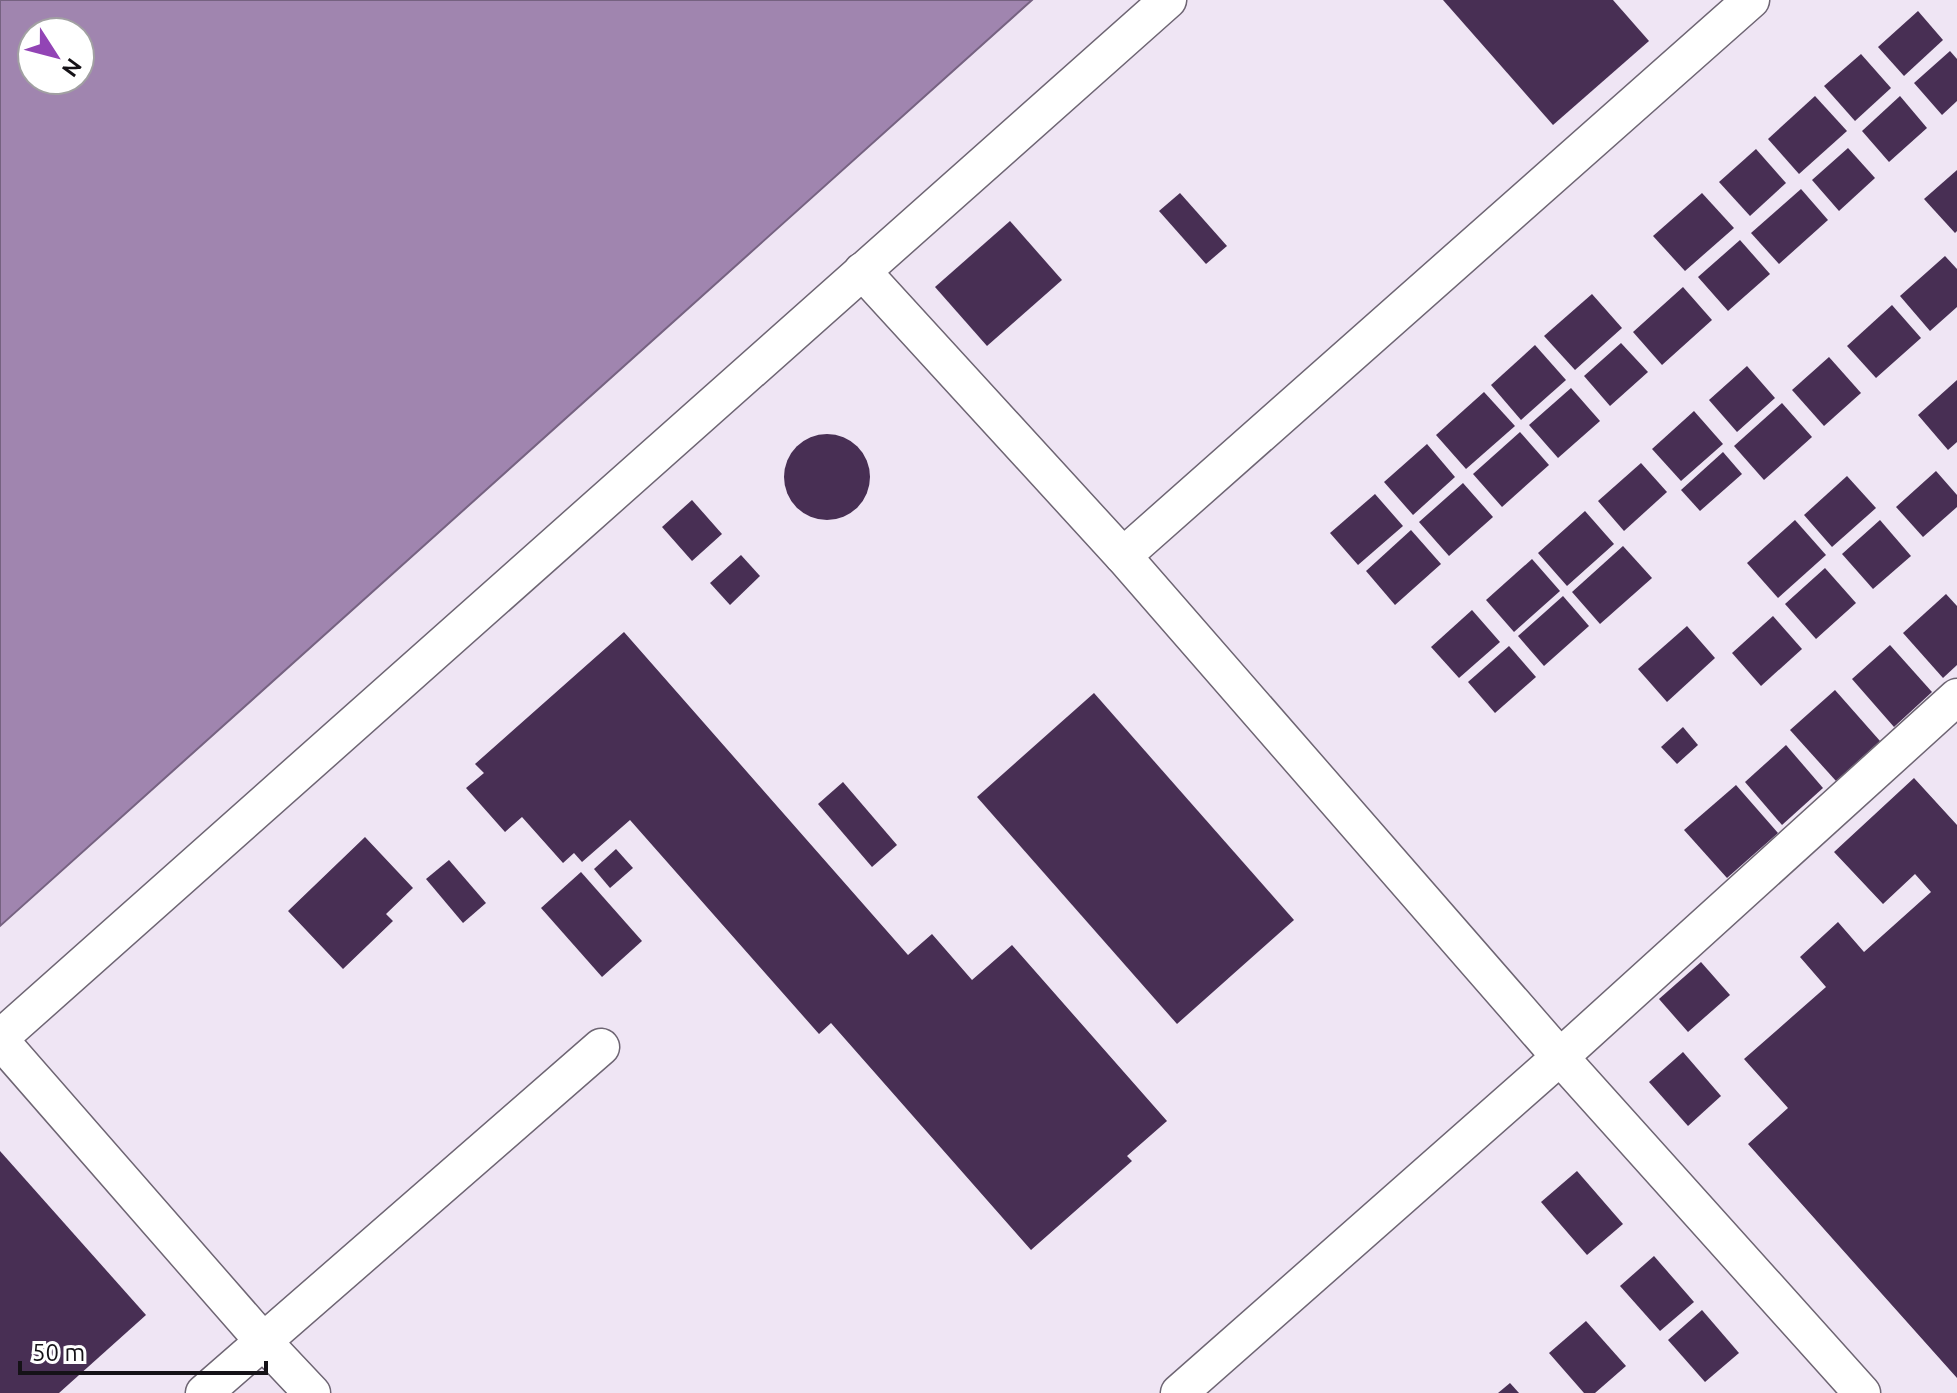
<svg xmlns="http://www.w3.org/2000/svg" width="1957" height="1393" font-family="Ubuntu,sans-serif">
	<rect width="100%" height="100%" fill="#efe5f4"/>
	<path fill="#a085af" stroke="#766281" stroke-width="2" fill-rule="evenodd" d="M0,0H1032L0,926ZM32,32H80V80H32Z"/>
	<g fill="#482f54">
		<polygon points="1443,0 1613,0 1649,41 1553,125"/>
		<polygon points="1918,11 1943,40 1904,76 1878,47"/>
		<polygon points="1950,51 1957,59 1957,101 1942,115 1914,83"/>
		<polygon points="1861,54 1891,88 1855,121 1824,86"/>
		<polygon points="1815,96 1847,131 1799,174 1768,139"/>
		<polygon points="1900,96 1927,128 1889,162 1862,131"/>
		<polygon points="1848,148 1875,178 1839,211 1812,180"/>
		<polygon points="1756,149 1786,183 1750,216 1719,182"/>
		<polygon points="1957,170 1957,231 1955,233 1924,199"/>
		<polygon points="1801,189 1828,220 1779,264 1751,233"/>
		<polygon points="1180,193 1227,246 1206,264 1159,211"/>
		<polygon points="1702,193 1734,228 1685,271 1653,236"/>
		<polygon points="1010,221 1062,280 987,346 935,287"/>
		<polygon points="1740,240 1770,274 1728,311 1698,277"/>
		<polygon points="1945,256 1957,269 1957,307 1930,331 1900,296"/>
		<polygon points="1683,287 1712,320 1662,365 1633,332"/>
		<polygon points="1592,294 1622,328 1575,370 1544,336"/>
		<polygon points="1892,305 1921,338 1876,378 1847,346"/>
		<polygon points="1621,343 1648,372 1610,406 1584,376"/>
		<polygon points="1535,345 1566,380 1521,420 1491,385"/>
		<polygon points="1829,357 1861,393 1824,426 1792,390"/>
		<polygon points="1747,366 1775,398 1737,432 1709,400"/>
		<polygon points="1957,380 1957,442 1948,450 1918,415"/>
		<polygon points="1571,388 1600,421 1558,458 1529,425"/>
		<polygon points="1484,392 1515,426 1466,469 1436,435"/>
		<polygon points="1782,403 1812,437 1764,480 1734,446"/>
		<polygon points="1694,411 1723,444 1681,481 1652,449"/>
		<polygon points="1520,432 1549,465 1502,507 1473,474"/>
		<circle cx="827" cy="477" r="43"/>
		<polygon points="1427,444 1455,477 1413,515 1384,482"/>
		<polygon points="1723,452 1742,474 1700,511 1681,490"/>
		<polygon points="1641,463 1667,492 1624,531 1598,501"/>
		<polygon points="1936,471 1957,495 1957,507 1923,537 1896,507"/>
		<polygon points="1847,476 1876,508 1832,547 1804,515"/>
		<polygon points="1463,483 1493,517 1449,556 1419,522"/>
		<polygon points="1375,494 1403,526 1358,565 1330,533"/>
		<polygon points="692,500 722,534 692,561 662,527"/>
		<polygon points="1585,511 1614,544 1567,586 1538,553"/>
		<polygon points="1795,520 1826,555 1778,598 1747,563"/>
		<polygon points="1880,520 1911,556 1873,589 1842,554"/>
		<polygon points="1411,530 1441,564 1395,605 1366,571"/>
		<polygon points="1623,546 1652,578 1600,624 1572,592"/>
		<polygon points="741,555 760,576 730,605 710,583"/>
		<polygon points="1532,559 1560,591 1514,632 1486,600"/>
		<polygon points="1825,568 1856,603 1816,639 1785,604"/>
		<polygon points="1946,594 1957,606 1957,665 1943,678 1903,633"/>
		<polygon points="1563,596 1589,626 1544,666 1518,636"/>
		<polygon points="1472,610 1500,642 1459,678 1431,647"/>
		<polygon points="1773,616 1802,649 1761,686 1732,653"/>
		<polygon points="1687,626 1715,658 1667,702 1638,669"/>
		<polygon points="624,632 908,955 932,934 972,980 1012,945 1167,1121 1127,1156 1132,1161 1031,1250 831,1023 819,1034 630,820 582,862 574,853 563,863 522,817 505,832 466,788 484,773 475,764"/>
		<polygon points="1890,645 1932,692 1894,727 1852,679"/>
		<polygon points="1509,646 1536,677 1495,713 1468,682"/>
		<polygon points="1835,690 1880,741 1836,781 1790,730"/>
		<polygon points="1094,693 1294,920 1177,1024 977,797"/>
		<polygon points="1683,727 1698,745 1677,764 1661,747"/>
		<polygon points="1786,745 1823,788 1782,825 1745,782"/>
		<polygon points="1914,778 1957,825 1957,1378 1748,1144 1788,1108 1744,1059 1826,987 1800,957 1838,922 1864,952 1931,892 1915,874 1883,904 1834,852"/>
		<polygon points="843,782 897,845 872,867 818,804"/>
		<polygon points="1736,785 1778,833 1727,878 1684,830"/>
		<polygon points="365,837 413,888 386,914 393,921 343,969 288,911"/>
		<polygon points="616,849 633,868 610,888 594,869"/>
		<polygon points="449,860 486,903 463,923 426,879"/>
		<polygon points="581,872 642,941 602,977 541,908"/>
		<polygon points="1701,962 1730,995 1688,1032 1659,999"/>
		<polygon points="1683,1052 1721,1096 1688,1126 1649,1082"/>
		<polygon points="0,1151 146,1315 59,1393 0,1393"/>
		<polygon points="1577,1171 1623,1224 1587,1255 1541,1202"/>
		<polygon points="1654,1256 1694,1302 1660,1331 1620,1286"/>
		<polygon points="1702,1310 1739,1353 1705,1382 1668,1340"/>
		<polygon points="1586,1321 1626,1366 1595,1393 1584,1393 1549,1353"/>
		<polygon points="1510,1383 1519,1393 1498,1393"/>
	</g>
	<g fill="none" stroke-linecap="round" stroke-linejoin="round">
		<defs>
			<g id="minor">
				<polyline points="862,271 1123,556 1560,1057 1862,1393"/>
				<polyline points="1123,556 1751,0"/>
				<polyline points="0,1038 1168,0"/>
				<polyline points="0,1040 263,1341 312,1393"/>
				<polyline points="204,1393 601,1047"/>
				<polyline points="1179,1393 1560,1057 1957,697"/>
			</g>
		</defs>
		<use href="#minor" stroke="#6e6573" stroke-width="39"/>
		<use href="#minor" stroke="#fff" stroke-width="36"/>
	</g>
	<g transform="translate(56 56) rotate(126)"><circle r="38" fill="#ffffff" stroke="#a1a0a2" stroke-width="2"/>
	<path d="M0-6L14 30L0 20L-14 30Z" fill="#9244b5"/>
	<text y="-12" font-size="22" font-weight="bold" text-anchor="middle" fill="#151217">N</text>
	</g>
	<path d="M20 1361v12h246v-12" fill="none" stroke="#151217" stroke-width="4"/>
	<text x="32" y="1361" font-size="24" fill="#151217" stroke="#ffffff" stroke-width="6" paint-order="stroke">50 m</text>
</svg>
